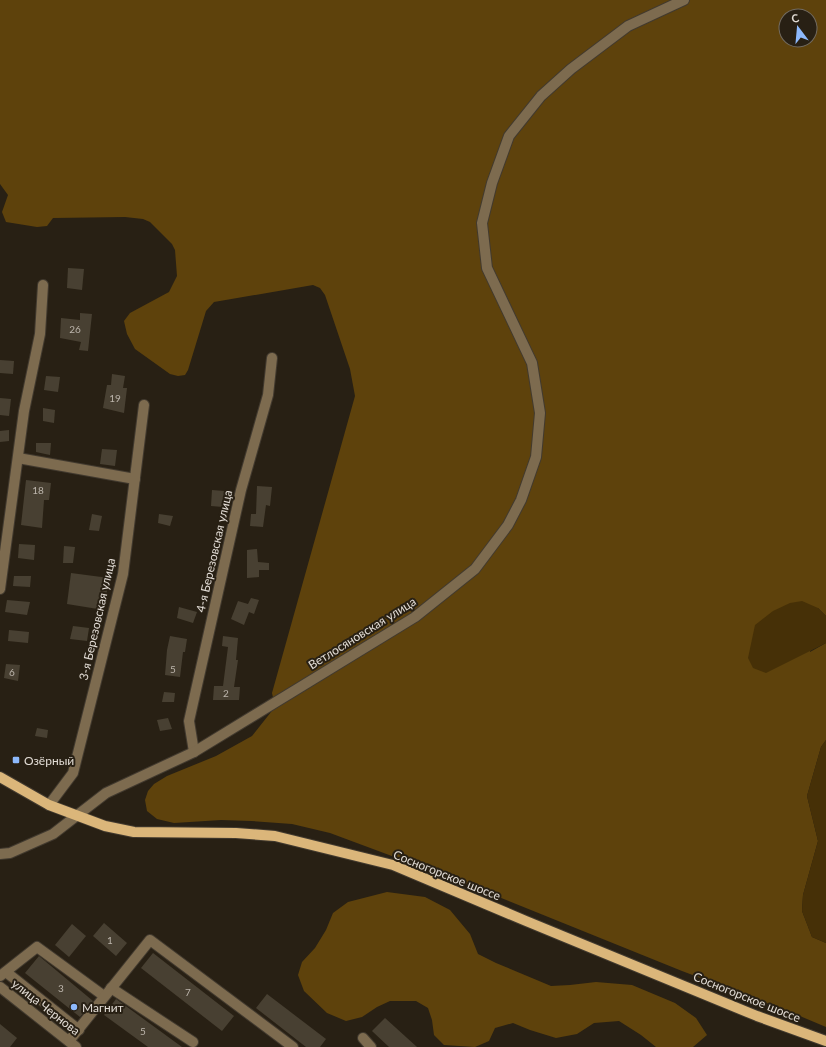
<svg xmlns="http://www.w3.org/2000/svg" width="826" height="1047" font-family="Lato,sans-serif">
	<rect width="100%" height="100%" fill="#282014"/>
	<g fill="#5e420c" fill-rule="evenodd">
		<path d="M0,0H826V616L818,608L810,652L826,643V740L821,747L807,796L818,841L803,895L802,911L812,937L826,943V1027L788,1011L682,971L459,881L330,833L292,824L251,821L221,820L174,823L157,819L147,811L145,800L148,791L154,784L167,776L216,756L252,736L275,707L272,693L355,396L350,369L325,295L320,288L313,285L214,302L206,311L188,370L185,375L178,376L170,374L135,349L127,334L124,321L130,313L169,292L177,276L175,250L172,244L150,222L143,219L125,217L53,218L47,226L37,227L6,222L2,212L8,195L0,184ZM786,16H810V40H786Z"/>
		<polygon points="387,892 425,897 450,910 470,934 478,954 496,963 551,986 570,985 596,982 632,985 675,1003 696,1018 707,1035 693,1047 656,1047 641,1035 619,1021 594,1023 577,1034 556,1038 530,1030 513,1023 495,1028 489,1041 475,1047 444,1045 434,1035 432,1020 428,1008 416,1001 390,1001 377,1007 362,1017 346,1021 327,1013 304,991 298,975 302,962 315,948 326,930 333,913 348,902"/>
	</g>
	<g fill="#463007">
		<polygon points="802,601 818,608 826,616 826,643 766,673 753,668 748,658 755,625 773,611 790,603"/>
		<polygon points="826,740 826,943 812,937 802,911 803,895 818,841 807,796 821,747"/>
	</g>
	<g fill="#484032">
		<polygon points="68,268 84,269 82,290 67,288"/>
		<polygon points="80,313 92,314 88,351 79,350 81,342 60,338 61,318 80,320"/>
		<polygon points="0,360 14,361 13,374 0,373"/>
		<polygon points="112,374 125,376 123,388 127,388 124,413 103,408 107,385 111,385"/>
		<polygon points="46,376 60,377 58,392 44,390"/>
		<polygon points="0,398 11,399 9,416 0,415"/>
		<polygon points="43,408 55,410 54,423 43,421"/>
		<polygon points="9,430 9,441 0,442 0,431"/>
		<polygon points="36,443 51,443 50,455 36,452"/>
		<polygon points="102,449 117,450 115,466 100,464"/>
		<polygon points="26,480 51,483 49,500 44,500 42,528 21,525"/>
		<polygon points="257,486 272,487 270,506 266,505 263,527 250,526 251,514 256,514"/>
		<polygon points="212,490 224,491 223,507 211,506"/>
		<polygon points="92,514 102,516 99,531 89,530"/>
		<polygon points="159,514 173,516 170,526 158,523"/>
		<polygon points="19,544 35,545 34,560 18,558"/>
		<polygon points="64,546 75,547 73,563 63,563"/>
		<polygon points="257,549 258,562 269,563 269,570 259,570 259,577 247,578 247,550"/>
		<polygon points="71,573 109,578 104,610 67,604"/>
		<polygon points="14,576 31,576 30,587 13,586"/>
		<polygon points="251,598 259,600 254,614 249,612 244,625 231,619 238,601 248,604"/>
		<polygon points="7,600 30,602 27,615 5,612"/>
		<polygon points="179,607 197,612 193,623 177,618"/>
		<polygon points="73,626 89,628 87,641 70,639"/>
		<polygon points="9,630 29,632 28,643 8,641"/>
		<polygon points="170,636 187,639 185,652 183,652 180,677 165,675 167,650"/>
		<polygon points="223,636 238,638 236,660 238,660 234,687 240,687 239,700 213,700 214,686 223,686 228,647 222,646"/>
		<polygon points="6,664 20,665 18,681 4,678"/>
		<polygon points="164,692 175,693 174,702 162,702"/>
		<polygon points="168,718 172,729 160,731 157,720"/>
		<polygon points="37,728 48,730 47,738 35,736"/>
		<polygon points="104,923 127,943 116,956 93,936"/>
		<polygon points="72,924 86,936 69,957 55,945"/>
		<polygon points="153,953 234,1016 222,1031 141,968"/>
		<polygon points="39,956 93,1001 80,1017 25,973"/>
		<polygon points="267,994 326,1039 320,1047 306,1047 256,1008"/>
		<polygon points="116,999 123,1004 182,1047 148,1047 104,1015"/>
		<polygon points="385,1018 417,1047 389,1047 372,1031"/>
		<polygon points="0,1024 17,1038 10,1047 0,1047"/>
	</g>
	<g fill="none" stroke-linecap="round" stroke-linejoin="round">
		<defs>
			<g id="minor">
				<polyline points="18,458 135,479"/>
				<polyline points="0,589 24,411 40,334 43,285"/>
				<polyline points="194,752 189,721 241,490 268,395 272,358"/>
				<polyline points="49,805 73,773 123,574 144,405"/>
				<polyline points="0,854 10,853 53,834 106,793 194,752 415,617 475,569 508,525 521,500 536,457 540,413 532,363 487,268 482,223 492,183 509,136 541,96 571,69 628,26 684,0"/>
				<polyline points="6,972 79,1030"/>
				<polyline points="0,976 37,947 104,996"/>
				<polyline points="0,987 76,1047"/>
				<polyline points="111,988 193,1042"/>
				<polyline points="363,1038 371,1047"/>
				<polyline points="69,1041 150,940 293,1047"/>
			</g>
			<polyline id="major" points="0,777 49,805 105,826 134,832 236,833 275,836 393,865 526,921 757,1016 826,1041"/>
		</defs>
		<use href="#minor" stroke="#423a2f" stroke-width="12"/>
		<use href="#major" stroke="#423a2f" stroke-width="12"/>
		<use href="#minor" stroke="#7d6b4f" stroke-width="10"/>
		<use href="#major" stroke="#dbb67a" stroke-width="10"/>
	</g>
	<g fill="#8db9fc" stroke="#282014" stroke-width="1.5">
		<rect x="12" y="756" width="8" height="8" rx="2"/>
		<circle cx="74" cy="1007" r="4"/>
	</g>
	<g text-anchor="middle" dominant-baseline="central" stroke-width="4" stroke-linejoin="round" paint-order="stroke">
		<g font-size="10" fill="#bcb5ac">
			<text x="75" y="329">26</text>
			<text x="115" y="398">19</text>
			<text x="38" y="490">18</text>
			<text x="173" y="669">5</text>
			<text x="12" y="672">6</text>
			<text x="226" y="693">2</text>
			<text x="110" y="940">1</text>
			<text x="61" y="988">3</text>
			<text x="188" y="992">7</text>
			<text x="143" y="1031">5</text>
		</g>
		<g font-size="12" fill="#e2dcd5" stroke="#282014">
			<text transform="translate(214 551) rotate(-77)">4-я Березовская улица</text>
			<text transform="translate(97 619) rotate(-77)">3-я Березовская улица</text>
			<text transform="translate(362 633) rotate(-32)">Ветлосяновская улица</text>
			<text transform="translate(447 875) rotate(22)">Сосногорское шоссе</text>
			<text transform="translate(747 997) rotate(22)">Сосногорское шоссе</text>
			<text transform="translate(46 1007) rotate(38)">улица Чернова</text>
		</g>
		<g font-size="12" fill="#e2dcd5" stroke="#282014" text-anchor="start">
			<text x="24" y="760">Озёрный</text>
			<text x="82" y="1007">Магнит</text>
		</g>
	</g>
	<g transform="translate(798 28) rotate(344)"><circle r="19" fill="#282014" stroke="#726b61"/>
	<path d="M0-3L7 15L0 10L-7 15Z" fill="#8db9fc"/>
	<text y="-6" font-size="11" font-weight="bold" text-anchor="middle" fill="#e2dcd5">С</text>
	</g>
</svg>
